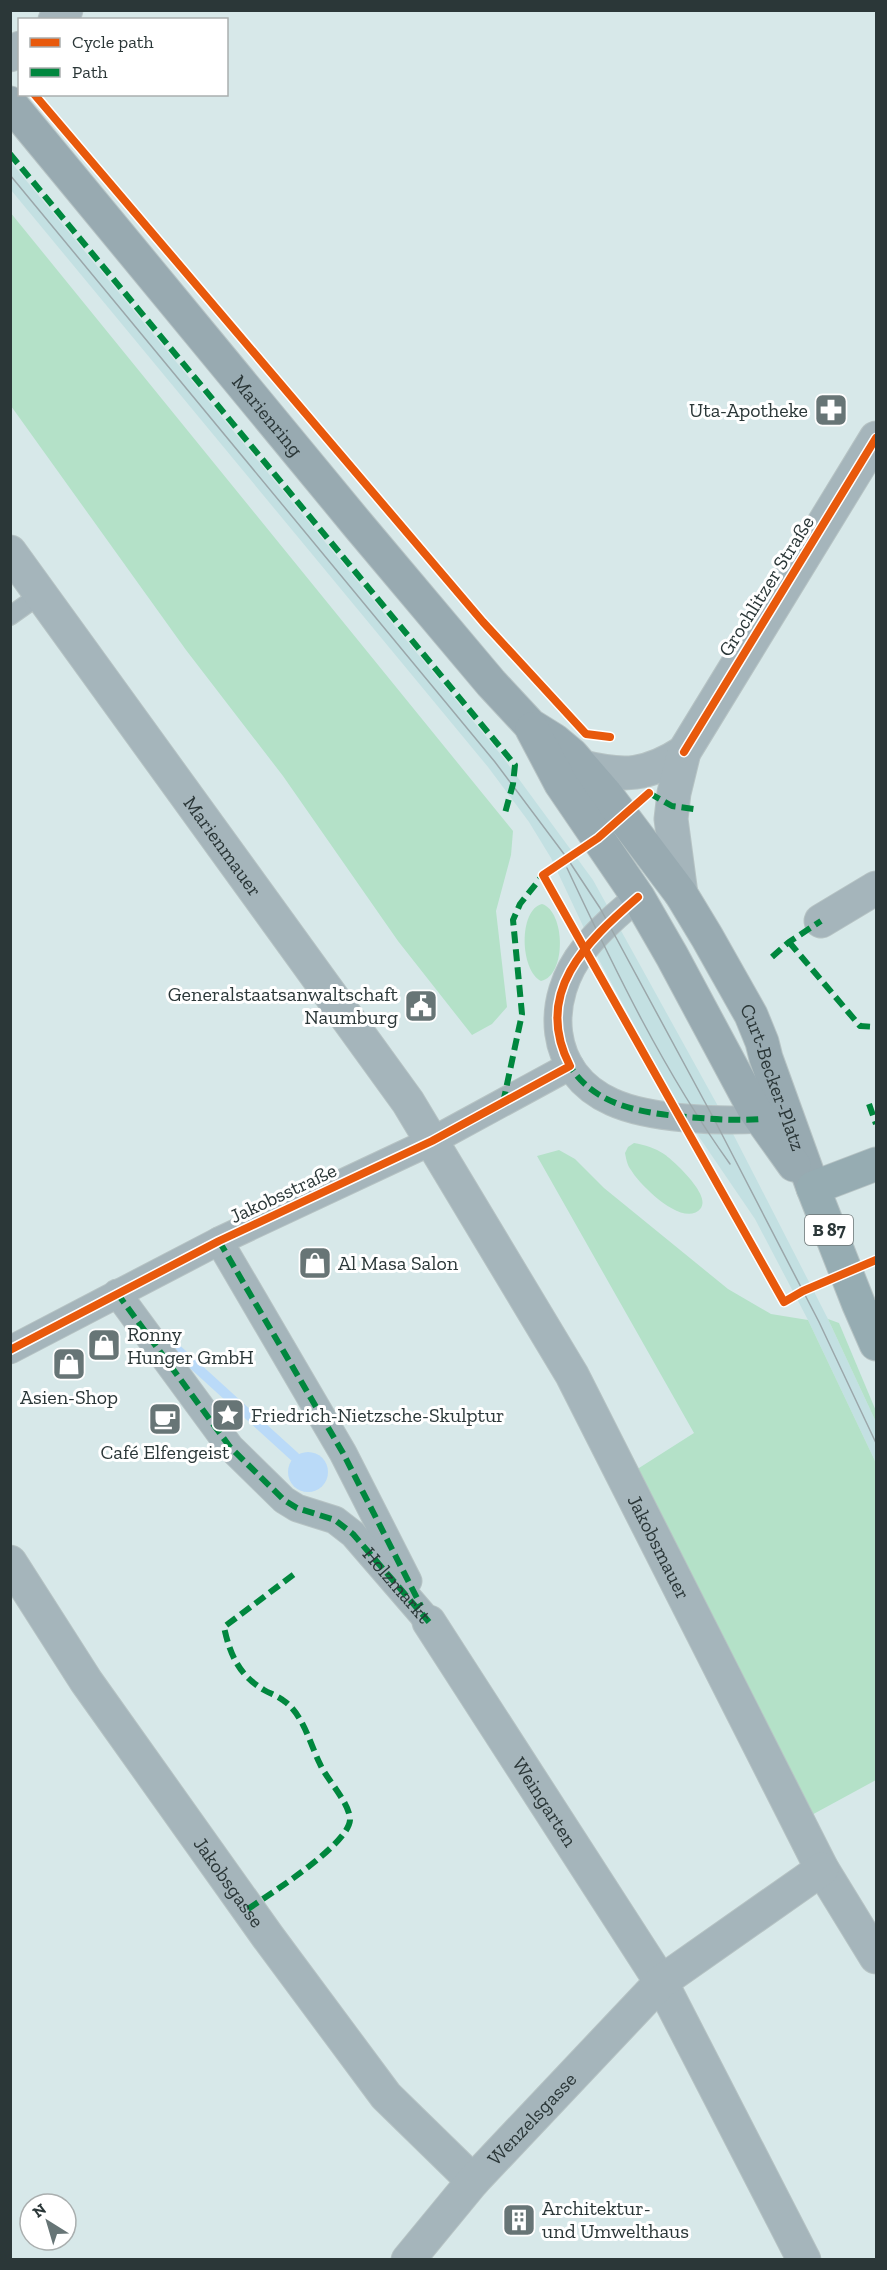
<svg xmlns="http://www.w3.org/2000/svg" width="887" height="2270" font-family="'Zilla Slab',serif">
	<rect width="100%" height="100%" fill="#d7e8e9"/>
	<polygon fill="#c3e0e2" points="10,161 502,756 593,880 729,1126 828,1319 876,1422 876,1463 808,1320 755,1219 680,1109 599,960 551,858 529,822 488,767 11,190"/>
	<g fill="#b4e1c8">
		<polygon points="10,212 513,831 511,855 496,911 507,1007 492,1024 472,1035 398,941 283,776 186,650 11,406"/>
		<path d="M542,904C565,911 567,975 541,981C520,971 518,910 542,904Z"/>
		<path d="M634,1143C645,1145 655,1148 664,1154C674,1161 711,1195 701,1208C684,1230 639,1184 631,1170C627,1165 626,1158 625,1153L628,1147Z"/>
		<polygon points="559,1150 575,1159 604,1188 728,1289 771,1314 808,1320 876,1463 876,1780 808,1817 628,1475 694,1433 537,1156"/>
		<polygon points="828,1319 839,1323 876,1411 876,1422"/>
	</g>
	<circle fill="#badaf8" cx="308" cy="1472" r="20"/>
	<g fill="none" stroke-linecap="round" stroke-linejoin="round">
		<polyline stroke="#badaf8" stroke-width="10" points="162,1336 295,1457"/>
		<defs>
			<polyline id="service" points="10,616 41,594"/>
			<g id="pedestrian">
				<path d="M638,897C619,913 600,929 585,948C544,999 547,1073 612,1102C649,1119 720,1122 761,1119"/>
				<polyline points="219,1241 343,1453 408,1581"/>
				<polyline points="117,1293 230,1447 284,1500 297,1508 335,1520 353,1534 429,1622"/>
				<polyline points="10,1350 219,1241 432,1141 570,1066"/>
			</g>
			<g id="minor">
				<polyline points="55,20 66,10"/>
				<polyline points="10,55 20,48"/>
				<path id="s1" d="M10,552L408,1102L572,1375L822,1869L876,1957"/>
				<path d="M583,767C624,777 647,776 684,752"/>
				<polyline points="681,894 671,819 674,793 684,752 876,438"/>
				<polyline points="821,921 876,888"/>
				<path id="s2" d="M10,1562L86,1681L268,1937L386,2096L473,2181"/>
				<path id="s3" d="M429,1622L661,1982L804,2260"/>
				<path id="s4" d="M408,2260L473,2181L661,1982L822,1869"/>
			</g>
			<g id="secondary">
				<path id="s5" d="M10,103L358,525L491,683L530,725L554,740L572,755L605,793L681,894L707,937L751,1015L762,1042L766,1058L813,1188"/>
				<polyline points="532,729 561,784 638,897 672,956 754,1109 794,1165"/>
			</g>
			<polyline id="primary" points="876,1164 813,1188 859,1305 876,1344"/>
		</defs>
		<use href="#service" stroke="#b6c3c4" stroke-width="20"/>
		<use href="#pedestrian" stroke="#b6c3c4" stroke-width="29"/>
		<use href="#minor" stroke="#b6c3c4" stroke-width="35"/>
		<use href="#secondary" stroke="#b6c3c4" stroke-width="35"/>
		<use href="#primary" stroke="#b6c3c4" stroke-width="35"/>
		<use href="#service" stroke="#a5b5bb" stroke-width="18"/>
		<use href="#pedestrian" stroke="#a5b5bb" stroke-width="27"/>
		<use href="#minor" stroke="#a5b5bb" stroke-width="33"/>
		<use href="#secondary" stroke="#98aab1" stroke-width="33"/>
		<use href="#primary" stroke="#96acb2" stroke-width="33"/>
		<g stroke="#9ba7aa" stroke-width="1.5">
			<polyline points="10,175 495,762 567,858 600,908 714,1119 819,1322 876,1443"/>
			<path d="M567,868C615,970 664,1072 730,1164"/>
		</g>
		<g stroke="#00873e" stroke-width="6" stroke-dasharray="12 6" stroke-linecap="butt">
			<polyline points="10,154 515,765 513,784 505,813"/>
			<polyline points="649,793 672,806 694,809"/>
			<polyline points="789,942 860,1026 876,1027"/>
			<polyline points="772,957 789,942 821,921"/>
			<path d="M567,1061C591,1106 642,1113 687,1117C712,1119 736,1121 761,1119"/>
			<polyline points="503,1103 522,1014 513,920 520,904 543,875"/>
			<polyline points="869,1104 876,1124"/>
			<polyline points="219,1241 343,1453 421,1606"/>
			<path id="s6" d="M117,1293L230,1447L284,1500L297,1508L335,1520L353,1534L429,1622"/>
			<path d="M248,1909C270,1894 348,1845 350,1820C350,1803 327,1780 320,1764C310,1744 303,1714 284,1701C278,1696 271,1694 264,1690C239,1675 230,1655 224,1627L297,1572"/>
		</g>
		<defs>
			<g id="cycleway">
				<polyline points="34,94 483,622 586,734 610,737"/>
				<polyline points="684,752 876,438"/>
				<polyline points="649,793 598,838 543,875 784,1302 803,1291 876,1260"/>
				<path d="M10,1350L219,1241L432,1141L570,1066C532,993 586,942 638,897"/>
			</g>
		</defs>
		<use href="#cycleway" stroke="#fff" stroke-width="11"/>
		<use href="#cycleway" stroke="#e8590c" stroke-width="8"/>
	</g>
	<defs>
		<symbol id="pharmacy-square" viewBox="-11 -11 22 22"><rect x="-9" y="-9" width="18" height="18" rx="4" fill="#677576" stroke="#fff"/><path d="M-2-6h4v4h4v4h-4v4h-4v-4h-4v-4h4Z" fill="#fff"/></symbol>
		<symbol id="civic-square" viewBox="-11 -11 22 22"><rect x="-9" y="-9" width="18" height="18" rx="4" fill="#677576" stroke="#fff"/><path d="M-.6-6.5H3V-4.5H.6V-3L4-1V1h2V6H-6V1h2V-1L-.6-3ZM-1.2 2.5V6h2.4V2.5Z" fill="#fff"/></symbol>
		<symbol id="shop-square" viewBox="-11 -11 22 22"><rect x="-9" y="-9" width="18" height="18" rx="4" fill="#677576" stroke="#fff"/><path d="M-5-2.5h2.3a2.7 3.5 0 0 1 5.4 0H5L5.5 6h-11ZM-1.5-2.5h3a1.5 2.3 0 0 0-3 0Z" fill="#fff"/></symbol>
		<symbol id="sight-square" viewBox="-11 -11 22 22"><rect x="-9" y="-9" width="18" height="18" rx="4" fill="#677576" stroke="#fff"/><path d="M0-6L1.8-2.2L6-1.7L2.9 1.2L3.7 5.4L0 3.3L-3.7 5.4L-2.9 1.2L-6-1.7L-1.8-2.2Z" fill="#fff"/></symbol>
		<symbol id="cafe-square" viewBox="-11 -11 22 22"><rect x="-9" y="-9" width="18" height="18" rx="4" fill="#677576" stroke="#fff"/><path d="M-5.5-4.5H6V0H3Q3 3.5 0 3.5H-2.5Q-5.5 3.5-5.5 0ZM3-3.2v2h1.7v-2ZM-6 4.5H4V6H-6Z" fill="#fff"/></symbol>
		<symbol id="building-square" viewBox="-11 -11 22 22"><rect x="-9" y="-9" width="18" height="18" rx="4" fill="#677576" stroke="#fff"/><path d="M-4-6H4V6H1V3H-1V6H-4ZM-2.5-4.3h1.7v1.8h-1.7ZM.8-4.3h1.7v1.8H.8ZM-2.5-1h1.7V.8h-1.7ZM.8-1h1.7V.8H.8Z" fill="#fff"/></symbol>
	</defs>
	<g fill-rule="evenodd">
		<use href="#pharmacy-square" x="812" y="391" width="38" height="38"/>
		<use href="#civic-square" x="402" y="987" width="38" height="38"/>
		<use href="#shop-square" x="296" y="1244" width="38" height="38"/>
		<use href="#shop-square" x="85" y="1326" width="38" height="38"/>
		<use href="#shop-square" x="50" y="1345" width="38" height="38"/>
		<use href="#sight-square" x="209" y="1396" width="38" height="38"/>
		<use href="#cafe-square" x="146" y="1400" width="38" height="38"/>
		<use href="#building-square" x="500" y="2201" width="38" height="38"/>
	</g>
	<g text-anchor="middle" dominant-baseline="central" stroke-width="6" stroke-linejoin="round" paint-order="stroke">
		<rect fill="#fff" stroke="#6b7374" stroke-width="1.5" x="805" y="1215" width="48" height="30" rx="4.5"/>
		<g font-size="18" font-weight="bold" fill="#2b3738">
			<text x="829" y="1230">B 87</text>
		</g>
		<g font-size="20" fill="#2b3738" stroke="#fff" text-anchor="start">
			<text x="808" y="410" text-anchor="end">Uta-Apotheke</text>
			<text x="398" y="994" text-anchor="end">Generalstaatsanwaltschaft<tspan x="398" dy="23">Naumburg</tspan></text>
			<text x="338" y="1263">Al Masa Salon</text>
			<text x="127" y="1334">Ronny<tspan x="127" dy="23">Hunger GmbH</tspan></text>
			<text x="69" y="1397" text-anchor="middle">Asien-Shop</text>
			<text x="251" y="1415">Friedrich-Nietzsche-Skulptur</text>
			<text x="165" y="1452" text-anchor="middle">Café Elfengeist</text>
			<text x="542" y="2208">Architektur-<tspan x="542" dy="23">und Umwelthaus</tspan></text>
		</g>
		<g font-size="20" fill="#2b3738" stroke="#fff">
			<text stroke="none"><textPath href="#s5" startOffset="405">Marienring</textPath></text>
			<text transform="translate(766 586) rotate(-58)">Grochlitzer Straße</text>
			<text stroke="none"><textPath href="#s1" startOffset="363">Marienmauer</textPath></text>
			<text stroke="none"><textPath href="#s5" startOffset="1245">Curt-Becker-Platz</textPath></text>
			<text transform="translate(283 1193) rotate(-25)">Jakobsstraße</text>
			<text stroke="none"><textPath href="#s1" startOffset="1190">Jakobsmauer</textPath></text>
			<text stroke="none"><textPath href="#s6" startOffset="412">Holzmarkt</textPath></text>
			<text stroke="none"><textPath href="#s3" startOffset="214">Weingarten</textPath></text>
			<text stroke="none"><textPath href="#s2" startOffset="388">Jakobsgasse</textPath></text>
			<text stroke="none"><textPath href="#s4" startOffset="188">Wenzelsgasse</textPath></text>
		</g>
	</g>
	<rect width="887" height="2270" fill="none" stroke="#2b3738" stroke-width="24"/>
	<rect x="18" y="18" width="210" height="78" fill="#ffffff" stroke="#aaafaf" stroke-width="1.5"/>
	<rect x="30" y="38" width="30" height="9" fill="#e8590c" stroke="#aaafaf" stroke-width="1.5"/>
	<text x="72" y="48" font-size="18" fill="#2b3738">Cycle path</text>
	<rect x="30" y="68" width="30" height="9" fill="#00873e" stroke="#aaafaf" stroke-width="1.5"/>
	<text x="72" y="78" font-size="18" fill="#2b3738">Path</text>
	<g transform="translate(48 2222) rotate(323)"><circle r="28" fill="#ffffff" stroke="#aaafaf" stroke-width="1.5"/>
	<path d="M0-4.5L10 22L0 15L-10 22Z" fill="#677576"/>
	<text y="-9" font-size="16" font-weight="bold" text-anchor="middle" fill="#2b3738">N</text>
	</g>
</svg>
